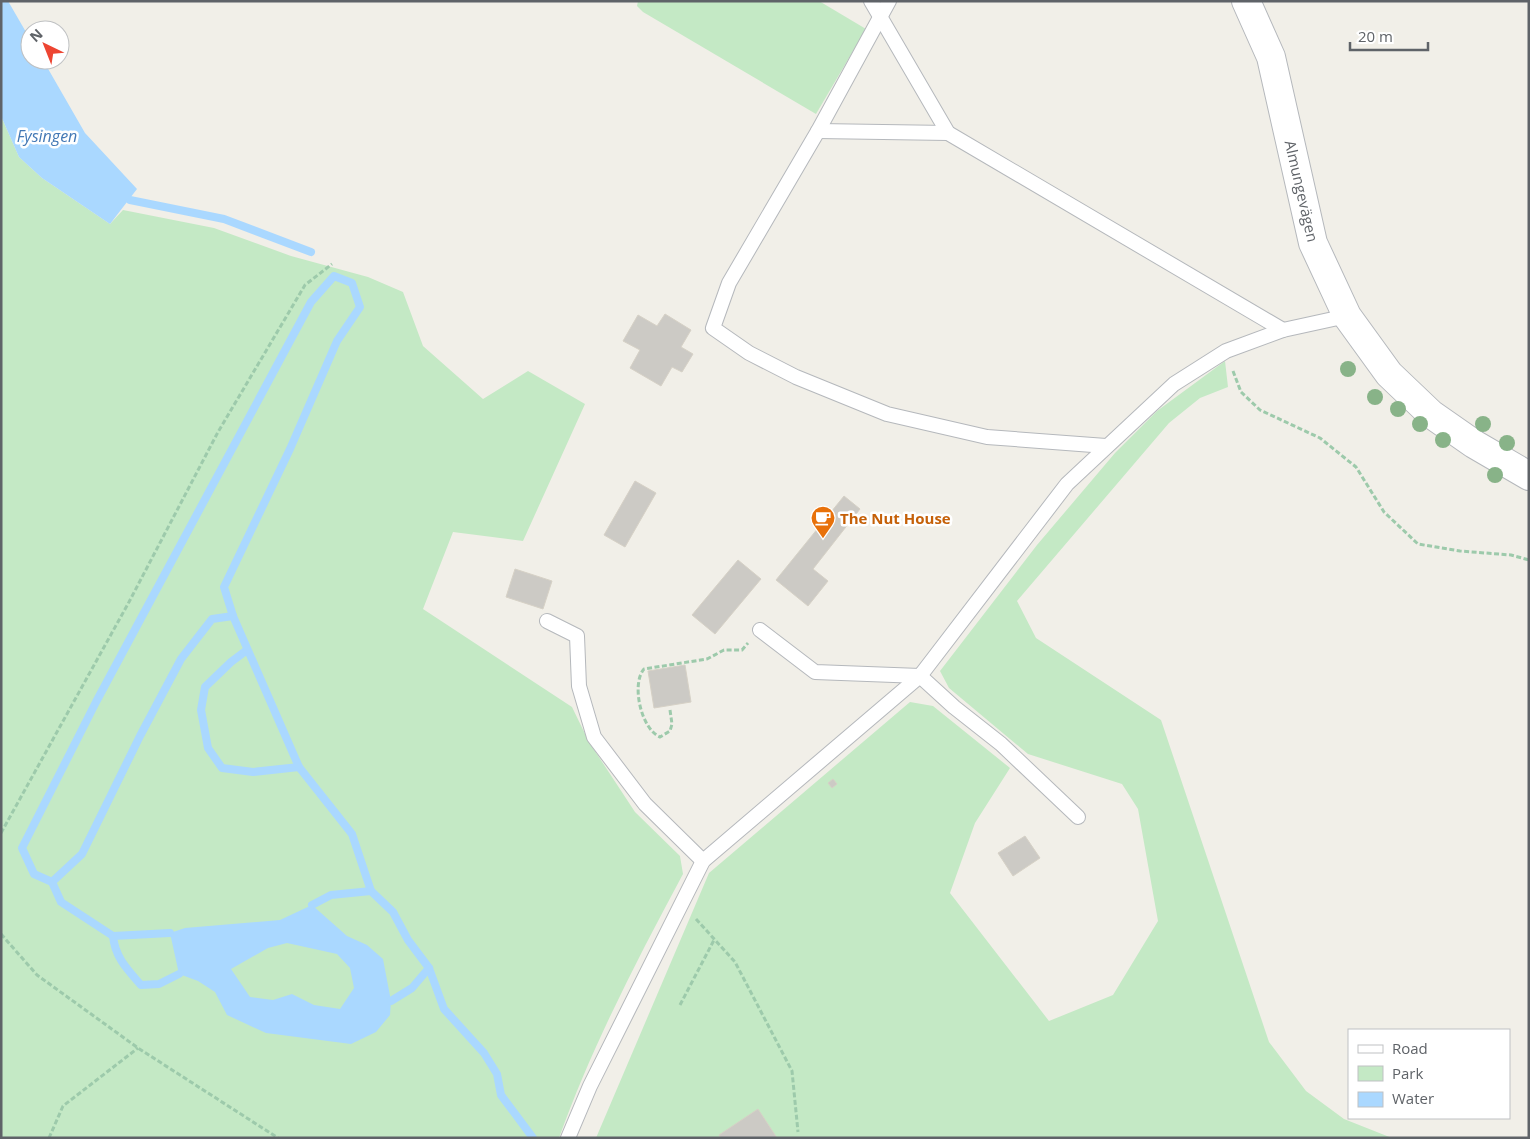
<svg xmlns="http://www.w3.org/2000/svg" width="1530" height="1139" font-family="'Open Sans',sans-serif">
	<rect width="100%" height="100%" fill="#f1efe8"/>
	<g fill="#c4e9c5">
		<polygon points="638,1 819,1 866,29 816,114 643,12 637,6"/>
		<path d="M1,116L19,157L42,178L110,224L123,210L214,228L291,256L368,277L403,292L423,346L483,399L528,371L585,404L523,541L453,532L423,609L572,707L589,742L635,812L680,856L683,874C637,960 592,1046 559,1138H1Z"/>
		<polygon points="1225,361 1228,387 1200,398 1169,423 1017,601 1036,638 1161,720 1269,1042 1306,1091 1344,1119 1392,1138 596,1138 709,873 910,702 933,706 1010,768 975,823 950,893 1049,1021 1113,995 1158,921 1138,809 1122,784 1028,754 949,688 940,671 1037,545 1115,453 1157,411"/>
	</g>
	<g fill="#aad8ff" fill-rule="evenodd">
		<polygon points="1,1 8,1 30,39 30,60 43,60 85,133 137,189 110,224 42,178 19,157 1,116"/>
		<path d="M312,905L347,936L367,945L383,959L391,1001L390,1015L376,1032L351,1044L266,1033L227,1015L215,992L198,981L179,974L170,933L185,928L280,920ZM287,943L337,954L350,968L354,988L340,1009L314,1005L292,994L273,1000L250,997L231,969L268,948Z"/>
	</g>
	<g fill="none" stroke-linecap="round" stroke-linejoin="round">
		<g stroke="#aad8ff" stroke-width="8">
			<polyline points="130,200 224,219 311,252"/>
			<polyline points="247,650 231,662 205,687 201,710 208,748 222,768 253,772 299,767"/>
			<polyline points="52,882 82,854 140,736 181,659 212,619 233,616"/>
			<polyline points="312,905 331,895 371,891"/>
			<polyline points="170,933 113,936 61,902 52,882 34,874 22,848 96,702 311,302 334,276 352,283 360,307 337,341 290,449 224,587 233,616 299,767 352,834 371,891 393,912 408,940 429,968 444,1009 484,1053 497,1074 501,1095 533,1138"/>
			<path d="M113,936C115,957 127,969 141,985L159,984L179,974"/>
			<polyline points="391,1001 412,988 429,968"/>
		</g>
	</g>
	<g fill="#cccac5" stroke="#d6d1c6">
		<polygon points="665,314 691,330 681,347 693,354 682,372 672,367 661,386 630,368 640,350 623,341 638,315 657,326"/>
		<polygon points="635,481 656,493 625,547 604,535"/>
		<polygon points="844,496 860,509 813,569 828,581 808,606 776,580"/>
		<polygon points="738,560 761,579 715,634 692,615"/>
		<polygon points="515,569 552,581 543,609 506,597"/>
		<polygon points="685,665 691,702 654,708 648,671"/>
		<polygon points="833,779 837,784 832,788 828,783"/>
		<polygon points="1025,836 1040,858 1013,876 998,853"/>
		<polygon points="758,1109 777,1138 721,1138 719,1135"/>
	</g>
	<g fill="none" stroke-linecap="round" stroke-linejoin="round">
		<defs>
			<g id="service">
				<polyline points="871,1 948,133 1283,330"/>
				<polyline points="889,1 818,131 729,283 713,328 749,353 796,377 887,414 987,437 1106,446"/>
				<polyline points="818,131 948,133"/>
				<polyline points="547,621 577,636 579,686 594,737 645,804 703,861"/>
				<polyline points="760,630 815,672 920,676 1067,484 1174,384 1226,351 1283,330 1347,316"/>
				<polyline points="568,1138 590,1086 703,861 920,676 954,707 1001,744 1078,817"/>
			</g>
			<polyline id="tertiary" points="1246,1 1271,57 1313,243 1347,316 1389,374 1431,414 1474,444 1529,476"/>
		</defs>
		<use href="#service" stroke="#b5b8bc" stroke-width="16"/>
		<use href="#tertiary" stroke="#b5b8bc" stroke-width="30"/>
		<g stroke="#9dcaab" stroke-width="3" stroke-dasharray="5 2.5" stroke-linecap="butt">
			<polyline points="1233,371 1241,392 1260,410 1320,438 1356,467 1384,512 1418,544 1460,551 1511,555 1529,560"/>
			<path d="M670,710L672,724L670,731L660,737C641,729 631,684 644,669L707,659L724,650H742L748,643"/>
			<polyline points="1,833 129,602 218,432 305,285 332,264"/>
			<polyline points="696,919 735,962 792,1071 798,1132"/>
			<polyline points="1,934 37,975 138,1048 278,1138"/>
			<polyline points="680,1005 714,940"/>
			<polyline points="49,1138 63,1106 138,1048"/>
		</g>
		<use href="#service" stroke="#fff" stroke-width="14"/>
		<use href="#tertiary" stroke="#fff" stroke-width="28"/>
	</g>
	<g fill="#88b388">
		<circle cx="1348" cy="369" r="8"/>
		<circle cx="1375" cy="397" r="8"/>
		<circle cx="1398" cy="409" r="8"/>
		<circle cx="1420" cy="424" r="8"/>
		<circle cx="1483" cy="424" r="8"/>
		<circle cx="1443" cy="440" r="8"/>
		<circle cx="1507" cy="443" r="8"/>
		<circle cx="1495" cy="475" r="8"/>
	</g>
	<defs>
		<symbol id="cafe-pin" viewBox="-11 -11 22 30"><path d="M0 17L-7.5 6A9.5 9.5 0 1 1 7.5 6Z" fill="#e8710a" stroke="#fff"/><path d="M-5.5-4.5H6V0H3Q3 3.5 0 3.5H-2.5Q-5.5 3.5-5.5 0ZM3-3.2v2h1.7v-2ZM-6 4.5H4V6H-6Z" fill="#fff"/></symbol>
	</defs>
	<g fill-rule="evenodd">
		<use href="#cafe-pin" x="809" y="504" width="28" height="38"/>
	</g>
	<g text-anchor="middle" dominant-baseline="central" stroke-width="5" stroke-linejoin="round" paint-order="stroke">
		<g font-size="15" fill="#5f6368" stroke="#fff">
			<text transform="translate(1302 191) rotate(77)">Almungevägen</text>
		</g>
		<g font-size="15" font-weight="bold" fill="#c56008" stroke="#fff" text-anchor="start">
			<text x="840" y="518">The Nut House</text>
		</g>
		<g font-size="16" font-style="italic" fill="#4278b5" stroke="#fff">
			<text x="47" y="136">Fysingen</text>
		</g>
	</g>
	<rect width="1530" height="1139" fill="none" stroke="#5f6368" stroke-width="5"/>
	<rect x="1348" y="1029" width="162" height="90" fill="#ffffff" stroke="#bfc1c3"/>
	<rect x="1358" y="1045" width="25" height="8" fill="#ffffff" stroke="#bfc1c3"/>
	<text x="1392" y="1054" font-size="15" fill="#5f6368">Road</text>
	<rect x="1358" y="1066" width="25" height="15" fill="#c4e9c5" stroke="#bfc1c3"/>
	<text x="1392" y="1079" font-size="15" fill="#5f6368">Park</text>
	<rect x="1358" y="1092" width="25" height="15" fill="#aad8ff" stroke="#bfc1c3"/>
	<text x="1392" y="1104" font-size="15" fill="#5f6368">Water</text>
	<g transform="translate(45 45) rotate(317)"><circle r="24" fill="#ffffff" stroke="#bfc1c3"/>
	<path d="M0-4L9 19L0 12L-9 19Z" fill="#ed4532"/>
	<text y="-8" font-size="14" font-weight="bold" text-anchor="middle" fill="#5f6368">N</text>
	</g>
	<path d="M1350 42v8h78v-8" fill="none" stroke="#5f6368" stroke-width="2.5"/>
	<text x="1358" y="42" font-size="15" fill="#5f6368" stroke="#ffffff" stroke-width="4" paint-order="stroke">20 m</text>
</svg>
